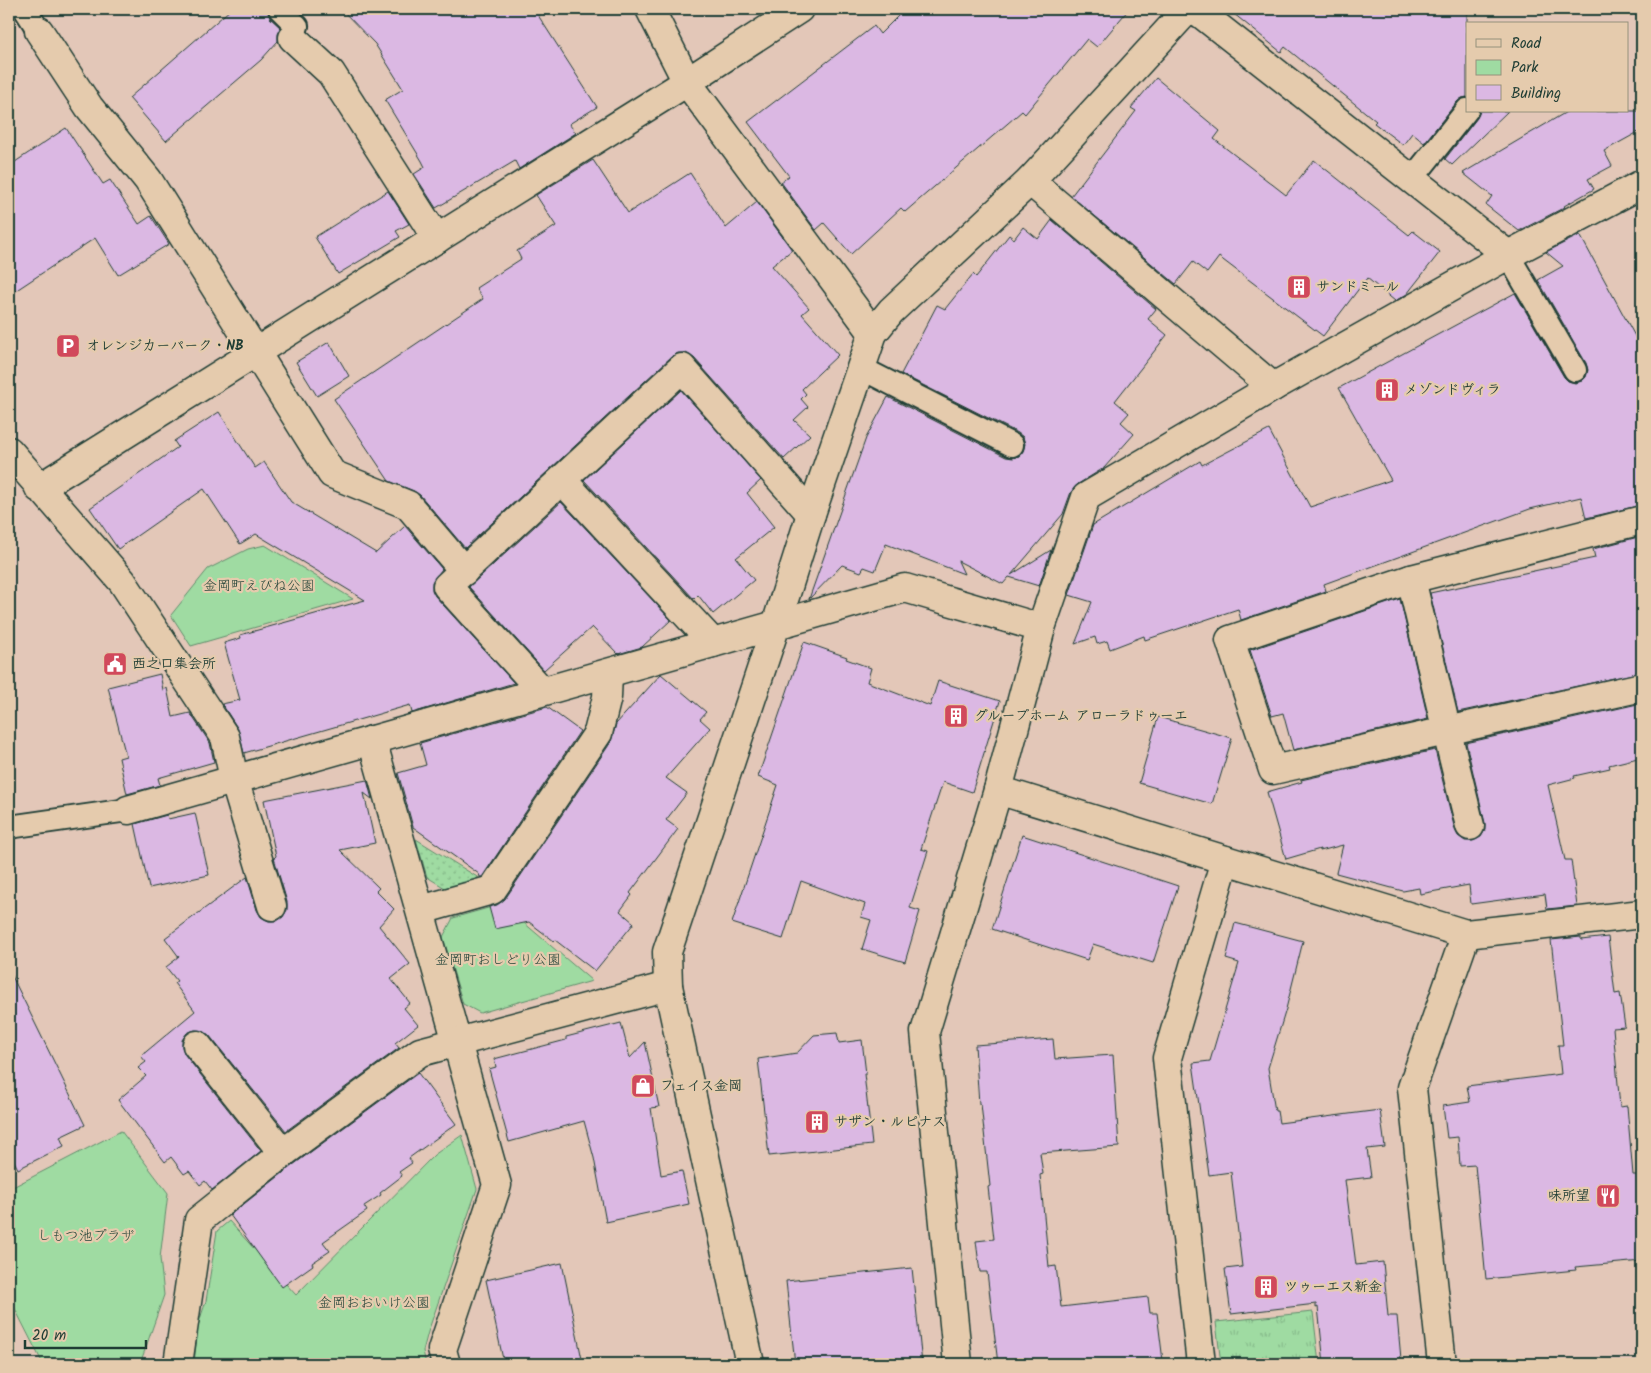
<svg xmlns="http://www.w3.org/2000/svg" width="1651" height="1373" font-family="Kalam,'Klee One',sans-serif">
	<defs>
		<pattern id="grass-tufts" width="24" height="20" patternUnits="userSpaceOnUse" patternTransform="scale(1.25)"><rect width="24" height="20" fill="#9fdba2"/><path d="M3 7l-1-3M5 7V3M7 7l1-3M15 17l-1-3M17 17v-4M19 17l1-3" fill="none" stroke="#88bd8c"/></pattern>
		<pattern id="garden-dots" width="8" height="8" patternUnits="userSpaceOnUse" patternTransform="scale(1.25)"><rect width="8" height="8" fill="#9fdba2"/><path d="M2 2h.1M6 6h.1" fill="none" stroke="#88bd8c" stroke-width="1.8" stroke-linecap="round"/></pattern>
	</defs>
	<rect width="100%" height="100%" fill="#e3c7b8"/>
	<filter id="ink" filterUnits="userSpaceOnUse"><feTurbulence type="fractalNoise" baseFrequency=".02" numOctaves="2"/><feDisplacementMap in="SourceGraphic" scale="10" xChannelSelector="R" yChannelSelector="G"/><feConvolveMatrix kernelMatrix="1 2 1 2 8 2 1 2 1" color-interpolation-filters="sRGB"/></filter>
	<g filter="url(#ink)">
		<polygon fill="url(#grass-tufts)" stroke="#5f8c6b" points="1313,1312 1319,1364 1221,1364 1216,1322"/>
		<g fill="#9fdba2" stroke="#5f8c6b">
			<polygon points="265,545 353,599 191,646 171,615 208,569 248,549"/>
			<polygon points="502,904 592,981 480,1013 463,1004 443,937 453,918"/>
			<polygon points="121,1131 168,1193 160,1258 164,1295 140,1364 43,1364 9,1297 9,1189"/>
			<polygon points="462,1135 477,1189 428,1332 423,1351 426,1364 194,1364 198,1325 206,1301 217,1231 229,1221 296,1295 434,1155"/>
		</g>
		<polygon fill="url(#garden-dots)" stroke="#5f8c6b" points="416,839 482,880 445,888 427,877"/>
		<g fill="#dbb8e3" stroke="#1f3d34">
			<polygon points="231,9 267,9 270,18 281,28 278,34 278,41 261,60 166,141 129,98"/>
			<polygon points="341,9 534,9 597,107 569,124 576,133 519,169 515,161 436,208 414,174 425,167 422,161 385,100 403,89 375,44"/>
			<polygon points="905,9 1129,9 1097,47 1087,39 1025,114 1022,111 905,212 901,208 851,254 824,223 816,230 781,182 789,176 748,122 874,26 880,34"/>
			<polygon points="1228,9 1467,9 1467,97 1462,98 1457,102 1424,143 1412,133 1403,145 1374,123 1376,121 1285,47 1281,52"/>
			<polygon points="1156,78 1220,131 1214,139 1286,195 1314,160 1409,235 1413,231 1440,252 1407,294 1395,301 1367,278 1323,336 1219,257 1207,273 1193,262 1176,284 1071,196 1136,111 1131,108"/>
			<polygon points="1480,111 1508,111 1452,165 1445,159 1477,118"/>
			<polygon points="1568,111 1642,111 1642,130 1604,151 1612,166 1588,179 1594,189 1564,206 1565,207 1519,231 1486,205 1492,196 1463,173"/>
			<polygon points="66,128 103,184 110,180 139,224 151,216 169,244 118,275 95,238 9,295 9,166"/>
			<polygon points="593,160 628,213 690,173 726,228 757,202 792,250 772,266 809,308 802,314 838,355 802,389 806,394 801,399 808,407 794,420 810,435 784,459 694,358 686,353 678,353 671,357 465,548 420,495 414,491 389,481 334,399 483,299 476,288 521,259 517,251 556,226 536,195"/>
			<polygon points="388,191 409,224 396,231 400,237 338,274 315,237"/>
			<polygon points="1052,220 1156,309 1148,319 1167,335 1115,401 1129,413 1121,422 1134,434 1104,468 1078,484 1071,492 1063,514 1011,575 1051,550 1039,586 1009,577 1003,584 958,561 964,574 886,544 875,571 864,567 861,572 842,565 809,599 866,438 888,397 1006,457 1013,458 1019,456 1023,451 1025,444 1023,437 1018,433 901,374 937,305 945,309 973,274 976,277 1009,235 1014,239 1023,227 1038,239"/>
			<polygon points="1580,235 1642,349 1642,505 1586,518 1581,497 1530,509 1324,584 1326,591 1241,620 1238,609 1145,640 1144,636 1110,649 1107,641 1097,644 1095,637 1075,644 1092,602 1069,595 1093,525 1200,461 1202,465 1269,430 1310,507 1391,480 1339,388 1515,293 1564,377 1568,381 1575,383 1582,381 1586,377 1588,370 1586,363 1538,280 1563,266 1546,252"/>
			<polygon points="329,342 349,376 317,396 296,362"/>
			<polygon points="681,390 761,480 747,493 774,527 736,558 754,580 713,614 698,595 694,599 584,480"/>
			<polygon points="219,412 255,468 264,462 291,502 376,553 405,526 442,569 432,582 432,590 435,596 514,683 412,713 410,705 244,753 238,729 222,704 240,700 224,643 241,638 240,635 365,600 256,534 240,544 204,489 118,549 90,508 178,447 174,441"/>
			<polygon points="561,502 671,620 642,647 618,654 592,627 544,670 469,587"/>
			<polygon points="1642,536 1642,672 1458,712 1430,593 1595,558 1593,549"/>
			<polygon points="1400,599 1428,719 1293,750 1283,713 1272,716 1250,650"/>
			<polygon points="804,642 847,657 846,659 871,668 867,682 930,706 938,681 1000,701 972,792 943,782 921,849 928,851 910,908 920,911 905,962 862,949 871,920 861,917 865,904 801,881 783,939 732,923 778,785 758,777"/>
			<polygon points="160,674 163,690 167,688 173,717 190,713 210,743 214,762 158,778 160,785 127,794 119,758 126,756 108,687"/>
			<polygon points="661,674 706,712 700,719 710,728 666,778 687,793 666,820 678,829 630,893 632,895 620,911 634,923 595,971 555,940 554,941 529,922 495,929 489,907 497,905 505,899 611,742 616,724"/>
			<polygon points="1642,703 1642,757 1609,765 1610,768 1574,776 1575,778 1548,785 1565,860 1571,860 1577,906 1547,909 1545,894 1471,904 1469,885 1420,894 1419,888 1403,891 1336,873 1343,845 1320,851 1320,849 1286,859 1267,792 1302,782 1301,780 1435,750 1455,830 1458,836 1465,841 1473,841 1481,837 1485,830 1485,823 1466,743"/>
			<polygon points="547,707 580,731 482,877 480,877 479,874 413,827 398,773 426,765 420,743"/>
			<polygon points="1158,717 1232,738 1212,804 1139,783"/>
			<polygon points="367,780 372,799 364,793 375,843 340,850 379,888 376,891 394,909 379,926 410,964 391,979 410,1003 404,1008 418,1025 395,1043 399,1048 286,1131 209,1035 203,1031 195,1030 187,1033 182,1040 182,1047 185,1055 261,1151 212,1190 205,1181 200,1185 189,1171 184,1174 171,1157 165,1162 118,1100 146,1076 138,1068 146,1062 141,1056 195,1011 174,983 177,981 166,967 179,957 165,938 247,877 257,910 261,917 269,921 277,921 283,917 287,910 287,902 274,858 276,856 264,800"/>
			<polygon points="195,813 209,875 149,888 135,824 167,815 168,819"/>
			<polygon points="1022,835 1178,886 1153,963 1093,944 1087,960 992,929"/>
			<polygon points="1235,923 1303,941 1286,1009 1268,1068 1275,1111 1277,1111 1279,1123 1380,1110 1385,1147 1367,1149 1371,1177 1345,1180 1356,1265 1383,1262 1388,1316 1397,1316 1401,1359 1342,1364 1324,1364 1318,1307 1316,1308 1316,1304 1231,1314 1225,1269 1242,1267 1231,1172 1209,1175 1193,1063 1210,1061 1239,963 1226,959"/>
			<polygon points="1581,937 1581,940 1608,937 1615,994 1620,993 1625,1027 1613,1028 1620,1107 1627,1106 1633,1175 1637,1175 1642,1261 1575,1267 1576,1270 1486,1279 1475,1165 1460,1166 1458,1137 1447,1138 1443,1106 1470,1102 1467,1086 1561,1074 1558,1045 1563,1045 1551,940"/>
			<polygon points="9,970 85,1125 60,1137 64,1146 18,1169 9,1151"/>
			<polygon points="621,1023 630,1058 645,1042 659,1107 651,1108 661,1175 682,1171 689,1204 606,1222 594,1158 584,1121 509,1142 489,1069 496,1067 494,1059 566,1040 566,1037"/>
			<polygon points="837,1033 839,1043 862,1040 866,1074 864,1074 872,1145 769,1156 758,1059 797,1053 814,1035"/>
			<polygon points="1053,1039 1055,1059 1113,1055 1119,1147 1040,1153 1043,1174 1040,1175 1049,1267 1056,1266 1061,1307 1148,1297 1150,1313 1157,1313 1163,1361 1156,1361 1156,1364 998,1364 987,1272 980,1272 976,1241 994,1239 988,1187 990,1186 981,1104 979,1104 975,1045"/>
			<polygon points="418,1073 456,1124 409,1158 412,1163 399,1172 402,1176 380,1193 381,1195 364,1206 367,1211 323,1242 330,1251 312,1263 313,1265 282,1287 230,1215 293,1165"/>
			<polygon points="562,1263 583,1364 504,1364 486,1280"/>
			<polygon points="912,1268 922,1364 795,1364 786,1281"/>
		</g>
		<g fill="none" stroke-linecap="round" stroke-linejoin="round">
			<defs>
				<g id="service">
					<polyline points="25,9 39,31"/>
					<polyline points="280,9 297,26 293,38"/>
					<polyline points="1412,179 1467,110"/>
					<polyline points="1508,255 1575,370"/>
					<polyline points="861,368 1012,445"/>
					<polyline points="9,827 128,810"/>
				</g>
				<g id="minor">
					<polyline points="650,9 687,82 873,333"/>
					<polyline points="1195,9 1508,255"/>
					<polyline points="39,31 89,107 148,180 332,474 408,505 464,571"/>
					<polyline points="293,38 331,73 437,239"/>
					<polyline points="1030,181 1273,387"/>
					<polyline points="9,451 122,581 225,737 234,779 272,906"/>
					<polyline points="562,480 713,643"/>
					<polyline points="39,488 687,82 799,9"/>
					<polyline points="1642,520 1411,579 1230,640 1273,770 1642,687"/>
					<polyline points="1411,579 1447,732 1470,826"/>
					<polyline points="542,691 447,586 682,368 811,514"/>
					<polyline points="372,740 497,1185 442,1350 446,1364"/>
					<polyline points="998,790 1466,934 1642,914"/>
					<polyline points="128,810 905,588 1041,628"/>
					<polyline points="421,910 492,890 598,733 607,697 608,674"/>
					<polyline points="197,1045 283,1153"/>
					<polyline points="178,1364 199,1220 283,1153 420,1052 668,986"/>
					<polyline points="750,1364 668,986 667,952 776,625 811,514 873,333 891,311 1030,181 1188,9"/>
					<polyline points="958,1364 925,1032 998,790 1041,628 1086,497 1273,387 1508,255 1642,184"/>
					<polyline points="1201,1364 1167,1058 1225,860"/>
					<polyline points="1442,1364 1412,1088 1466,934"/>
				</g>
			</defs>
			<use href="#service" stroke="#1f3d34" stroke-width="26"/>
			<use href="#minor" stroke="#1f3d34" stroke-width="31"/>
			<use href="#service" stroke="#e5cbad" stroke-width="22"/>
			<use href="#minor" stroke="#e5cbad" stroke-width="28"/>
		</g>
	</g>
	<defs>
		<symbol id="building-square" viewBox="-11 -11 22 22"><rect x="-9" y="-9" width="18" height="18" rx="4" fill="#d1495b" stroke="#e5cbad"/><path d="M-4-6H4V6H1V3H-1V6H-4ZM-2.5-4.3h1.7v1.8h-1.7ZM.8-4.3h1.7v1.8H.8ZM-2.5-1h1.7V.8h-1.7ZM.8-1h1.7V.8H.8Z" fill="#fff"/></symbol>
		<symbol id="parking-square" viewBox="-11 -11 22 22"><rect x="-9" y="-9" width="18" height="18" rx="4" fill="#d1495b" stroke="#e5cbad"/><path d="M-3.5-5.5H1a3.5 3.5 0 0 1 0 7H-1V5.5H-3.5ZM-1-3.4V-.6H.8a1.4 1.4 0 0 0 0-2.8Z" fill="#fff"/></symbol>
		<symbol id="civic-square" viewBox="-11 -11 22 22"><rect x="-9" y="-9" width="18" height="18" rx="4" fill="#d1495b" stroke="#e5cbad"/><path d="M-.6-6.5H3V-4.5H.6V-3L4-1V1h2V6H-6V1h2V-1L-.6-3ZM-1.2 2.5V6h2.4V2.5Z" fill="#fff"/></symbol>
		<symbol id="shop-square" viewBox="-11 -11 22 22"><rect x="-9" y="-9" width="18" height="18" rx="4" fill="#d1495b" stroke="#e5cbad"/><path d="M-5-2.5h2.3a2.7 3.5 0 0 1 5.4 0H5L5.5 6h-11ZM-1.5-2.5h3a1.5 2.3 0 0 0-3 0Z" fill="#fff"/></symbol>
		<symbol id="restaurant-square" viewBox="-11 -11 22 22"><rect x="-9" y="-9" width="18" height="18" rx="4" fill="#d1495b" stroke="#e5cbad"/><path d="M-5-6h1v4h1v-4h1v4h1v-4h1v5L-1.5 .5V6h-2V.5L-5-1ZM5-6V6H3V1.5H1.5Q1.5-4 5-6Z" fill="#fff"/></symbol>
	</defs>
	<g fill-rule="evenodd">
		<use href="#building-square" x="1285" y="273" width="28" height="28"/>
		<use href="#parking-square" x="54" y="332" width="28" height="28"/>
		<use href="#building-square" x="1373" y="376" width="28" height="28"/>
		<use href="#civic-square" x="101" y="650" width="28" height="28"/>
		<use href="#building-square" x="942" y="702" width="28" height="28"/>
		<use href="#shop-square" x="629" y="1072" width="28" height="28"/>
		<use href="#building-square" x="803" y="1108" width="28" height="28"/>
		<use href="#restaurant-square" x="1594" y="1182" width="28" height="28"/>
		<use href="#building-square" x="1252" y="1273" width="28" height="28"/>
	</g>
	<g text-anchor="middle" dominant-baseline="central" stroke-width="4.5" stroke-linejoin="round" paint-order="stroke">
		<g font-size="14" font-weight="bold" fill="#1f3d34" stroke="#e5cbad" text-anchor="start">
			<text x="1316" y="287">サンドミール</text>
			<text x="86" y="346">オレンジカーパーク・NB</text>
			<text x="1404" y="390">メゾンドヴィラ</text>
			<text x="132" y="664">西之口集会所</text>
			<text x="974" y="716">グループホーム アローラドゥーエ</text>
			<text x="660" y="1086">フェイス金岡</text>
			<text x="834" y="1122">サザン・ルピナス</text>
			<text x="1590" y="1196" text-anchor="end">味所望</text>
			<text x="1284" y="1287">ツゥーエス新金</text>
		</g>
		<g font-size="14" fill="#25453a" stroke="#e5cbad">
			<text x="259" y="586">金岡町えびね公園</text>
			<text x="498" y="960">金岡町おしどり公園</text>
			<text x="86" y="1236">しもつ池プラザ</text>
			<text x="374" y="1303">金岡おおいけ公園</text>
		</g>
	</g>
	<rect width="1651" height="1373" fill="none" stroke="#e5cbad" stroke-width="30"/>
	<rect x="15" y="15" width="1621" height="1343" fill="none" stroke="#1f3d34" stroke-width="2" filter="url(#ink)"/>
	<rect x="1466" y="22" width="162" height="90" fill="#e5cbad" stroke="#96927d"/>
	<rect x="1476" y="39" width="25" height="8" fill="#e5cbad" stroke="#96927d"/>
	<text x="1511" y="48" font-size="15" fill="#1f3d34">Road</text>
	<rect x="1476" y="60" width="25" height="15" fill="#9fdba2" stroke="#96927d"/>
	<text x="1511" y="72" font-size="15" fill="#1f3d34">Park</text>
	<rect x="1476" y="85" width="25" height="15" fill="#dbb8e3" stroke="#96927d"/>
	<text x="1511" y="98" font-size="15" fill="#1f3d34">Building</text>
	<path d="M25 1340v8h121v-8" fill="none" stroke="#1f3d34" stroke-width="2.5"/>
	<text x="32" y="1340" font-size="15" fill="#1f3d34" stroke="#e5cbad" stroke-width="4" paint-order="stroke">20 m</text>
</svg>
